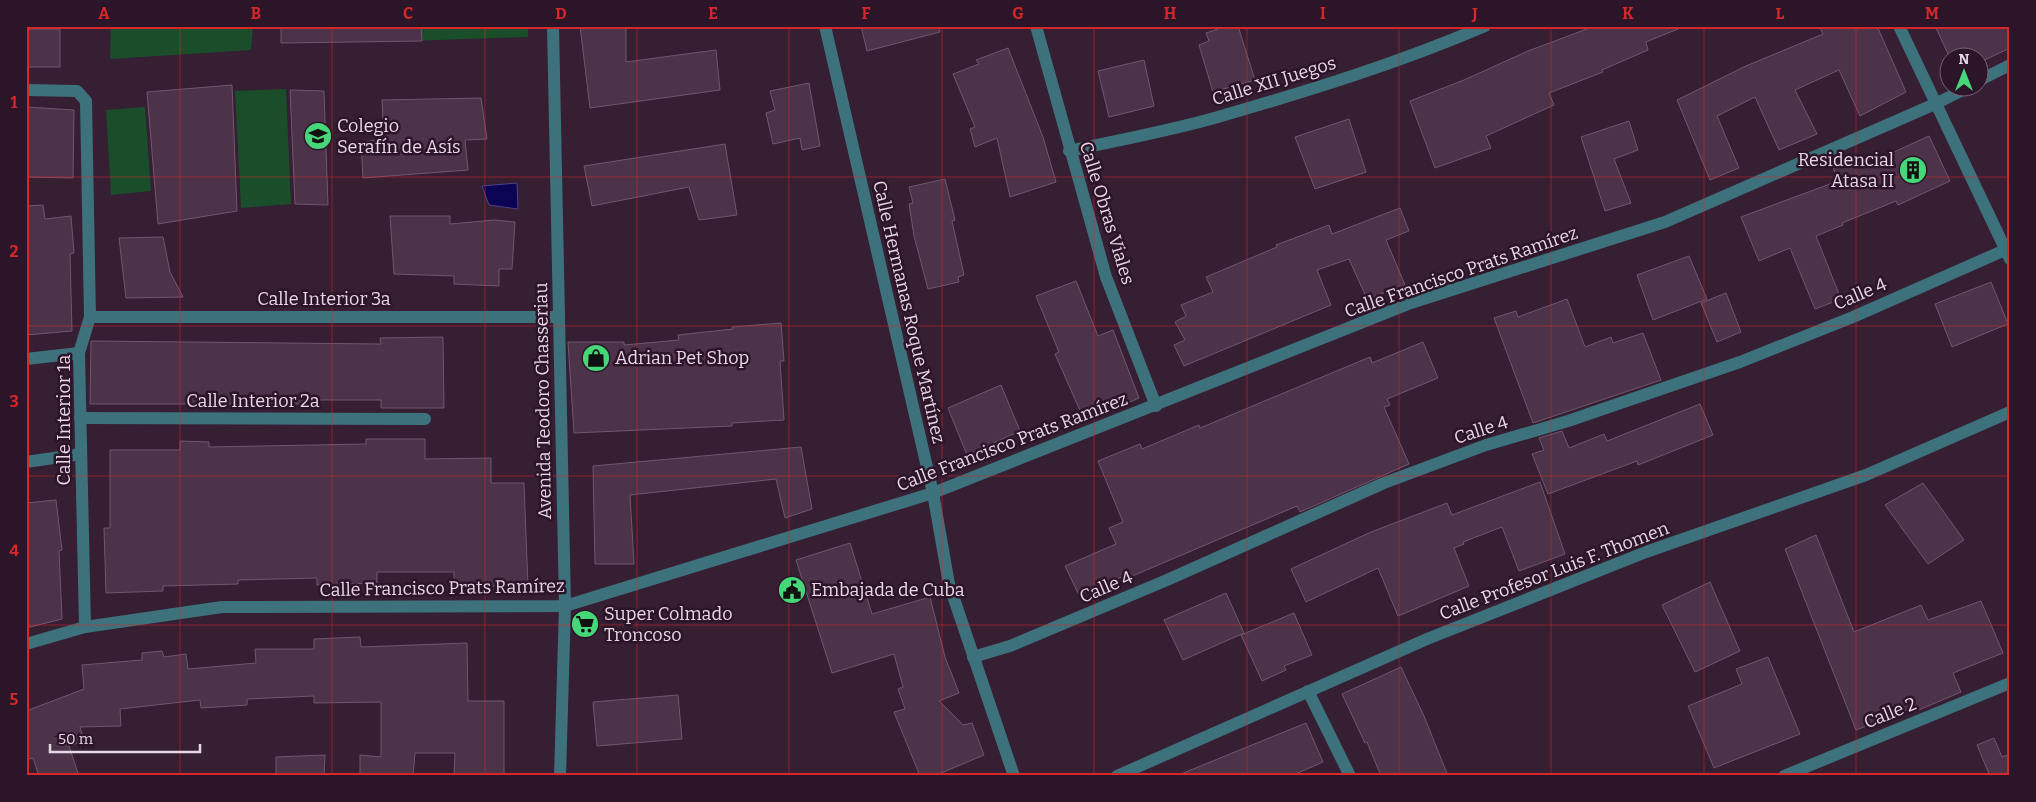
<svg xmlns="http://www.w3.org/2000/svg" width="2036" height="802" font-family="Bitter,serif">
	<rect width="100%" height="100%" fill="#361e33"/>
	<g fill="#1a4e2b">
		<polygon points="111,26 253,26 251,50 110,59"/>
		<polygon points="409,26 528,26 528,37 409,41"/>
		<polygon points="286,89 291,204 241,208 235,91"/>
		<polygon points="145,107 151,191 111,195 106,110"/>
	</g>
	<polygon fill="#0b0455" stroke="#4d4380" points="517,183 518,209 489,205 482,186"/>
	<g fill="#4d334a" stroke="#72566e">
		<polygon points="281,26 421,26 422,41 281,43"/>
		<polygon points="580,26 626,26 626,62 716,50 720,90 590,108"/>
		<polygon points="861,26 939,26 940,32 867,51"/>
		<polygon points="1217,26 1238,26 1255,80 1213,92 1199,45 1209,41 1206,33 1218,29"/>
		<polygon points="1595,26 1683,27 1646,42 1648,50 1602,70 1603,72 1549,93 1554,105 1486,136 1491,148 1435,168 1410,101 1464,80 1528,51"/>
		<polygon points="1819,26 1877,26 1906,92 1860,116 1839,70 1795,90 1817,134 1779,150 1755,97 1717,116 1739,168 1710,180 1677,100 1746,66 1823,34"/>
		<polygon points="1935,26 2010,26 2010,48 1978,63 1978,58 1950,58"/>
		<rect x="26" y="29" width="34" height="38"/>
		<polygon points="1008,48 1043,137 1056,182 1010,197 997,138 975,147 970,129 975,127 953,74 979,64 976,60"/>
		<polygon points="1144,60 1154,106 1109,117 1098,71"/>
		<polygon points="809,83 820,146 802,150 800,138 773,144 766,113 775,110 770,91"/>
		<polygon points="232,85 237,211 158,224 147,92"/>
		<polygon points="290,90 324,91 328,205 295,204"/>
		<polygon points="481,98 487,139 465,140 468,170 363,178 361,142 384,139 382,100"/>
		<polygon points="26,107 74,110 73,178 26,177"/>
		<polygon points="1349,119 1366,172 1315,189 1295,137"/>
		<polygon points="1629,121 1638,150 1614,159 1631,203 1605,211 1581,137"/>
		<polygon points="1929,136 1950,181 1898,205 1896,201 1842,223 1843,225 1816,236 1841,299 1815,309 1790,248 1759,261 1741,217 1838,181 1833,167 1858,157 1861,167"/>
		<polygon points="725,144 737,215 699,220 689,187 592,206 584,166"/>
		<polygon points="945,179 955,220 952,221 964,275 958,277 959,282 928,289 914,236 909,204 913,203 909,187"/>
		<polygon points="43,205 45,219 71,216 74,253 70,254 72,331 26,335 26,206"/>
		<polygon points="1400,208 1409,231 1386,240 1405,285 1367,299 1349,259 1317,270 1331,305 1184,366 1174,345 1185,340 1175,322 1186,316 1181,305 1213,292 1206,277 1277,247 1276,245 1329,225 1332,234"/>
		<polygon points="390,216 450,216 450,224 494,220 515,222 512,269 499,269 499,286 454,284 454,276 394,274"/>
		<polygon points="163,237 170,272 183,297 126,298 119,238"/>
		<polygon points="1689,256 1707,299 1653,320 1637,275"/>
		<polygon points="1076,281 1098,336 1113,330 1139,398 1085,422 1055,354 1059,352 1036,296"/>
		<polygon points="1991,282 2008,324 1952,347 1935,304"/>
		<polygon points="1726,293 1741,332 1717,342 1701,303"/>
		<polygon points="1567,299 1585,347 1611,337 1613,343 1643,333 1661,380 1533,423 1494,318 1516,311 1518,317"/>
		<polygon points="781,323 784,361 780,361 784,420 732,423 732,426 574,433 568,342 624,342 624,345 679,340 678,335 733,329 732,327"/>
		<polygon points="443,337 444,408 381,408 381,400 303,400 303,404 90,404 91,341 381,344 380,338"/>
		<polygon points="1423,342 1438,378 1387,399 1390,405 1384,407 1409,464 1300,512 1297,506 1130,577 1129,574 1079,595 1065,566 1116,544 1109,528 1123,522 1098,461 1140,444 1142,449 1199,425 1200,428 1370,357 1372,363"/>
		<polygon points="1001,385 1020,431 967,455 948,408"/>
		<polygon points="1700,404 1713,435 1638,465 1637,461 1548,494 1532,454 1544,450 1539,438 1562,431 1569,448 1604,434 1607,441"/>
		<polygon points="366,439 425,439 425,459 491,458 491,483 524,483 528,586 454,586 454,572 377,572 377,583 317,585 317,578 238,580 238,584 163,586 163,591 106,593 104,528 110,528 110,450 180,450 180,441 209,442 209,447 366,444"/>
		<polygon points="801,447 812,509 785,518 776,479 630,495 634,564 595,564 593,466"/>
		<polygon points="1540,482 1565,554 1519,571 1502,527 1463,542 1464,544 1454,548 1469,586 1398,616 1378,568 1306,602 1291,569 1371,532 1447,503 1452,515"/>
		<polygon points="1923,483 1964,540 1928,564 1885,505"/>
		<polygon points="56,500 62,550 59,551 62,619 26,628 26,503"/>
		<polygon points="1816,535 1854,632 1921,605 1928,620 1981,601 2003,653 1953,673 1961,692 1914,712 1912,708 1856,730 1785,549"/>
		<polygon points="850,543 872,614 930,597 945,657 959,693 939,701 963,725 972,723 984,755 934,776 920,776 894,712 905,709 898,689 903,687 894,654 832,673 796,560"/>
		<polygon points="1710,582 1740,651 1695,672 1662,605"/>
		<polygon points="1226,593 1244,633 1183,660 1164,620"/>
		<polygon points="1294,613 1312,655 1284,666 1286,670 1262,681 1241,635"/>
		<polygon points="360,637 361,647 467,643 468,701 504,701 504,776 454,776 455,753 415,753 413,776 360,776 360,755 381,757 381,702 314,703 314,696 247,699 247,705 201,708 200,700 120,709 121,726 80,727 84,741 69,746 79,776 39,776 33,758 26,760 26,711 84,689 82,665 142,660 142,653 162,651 164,657 186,654 188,669 256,663 255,649 314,649 314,639"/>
		<polygon points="1768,657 1800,734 1714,768 1688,706 1742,684 1736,669"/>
		<polygon points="1401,667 1424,716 1448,776 1381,776 1367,742 1365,743 1342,694"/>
		<polygon points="678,695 682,739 597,746 593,702"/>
		<polygon points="1306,723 1323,762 1291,776 1176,776"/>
		<polygon points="1994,738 2002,757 2010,754 2010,776 1990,776 1977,745"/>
		<polygon points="325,755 324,776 276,776 276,757"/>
	</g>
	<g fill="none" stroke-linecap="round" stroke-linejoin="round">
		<g stroke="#3d727d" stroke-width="12">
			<polyline points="553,26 565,606 560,776"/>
			<polyline points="825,26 933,493 949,584 1014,776"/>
			<polyline points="1036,26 1106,277 1156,406"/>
			<polyline points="1899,26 2010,259"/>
			<polyline points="1978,81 2010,65"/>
			<polyline points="26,90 77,91 86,101 90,317 79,353 85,627"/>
			<path d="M1069,151C1119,140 1169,131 1218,117C1308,91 1399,63 1485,26"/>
			<polyline points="90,317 558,317"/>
			<polyline points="26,359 79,353"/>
			<polyline points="80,418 425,419"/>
			<polyline points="26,462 81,454"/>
			<polyline points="26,644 85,627 222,607 565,606 933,493 1411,303 1665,222 1935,104 1967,88"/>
			<polyline points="973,657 1010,646 1167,580 1384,483 1486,445 1568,421 1740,362 1853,317 2005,250"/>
			<polyline points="1308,691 1350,776"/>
			<polyline points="1117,776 1427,639 1646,552 1866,475 2010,412"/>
			<polyline points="1784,776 2010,683"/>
		</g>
	</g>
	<path fill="none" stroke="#d62828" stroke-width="1" stroke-opacity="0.55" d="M180,26V776M332,26V776M485,26V776M637,26V776M789,26V776M942,26V776M1094,26V776M1247,26V776M1399,26V776M1551,26V776M1704,26V776M1856,26V776M26,177H2010M26,326H2010M26,476H2010M26,625H2010"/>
	<defs>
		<symbol id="school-disc" viewBox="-11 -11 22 22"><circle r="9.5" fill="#46d779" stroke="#2c1429"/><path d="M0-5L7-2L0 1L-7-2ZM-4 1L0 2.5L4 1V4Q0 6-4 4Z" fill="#111"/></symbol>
		<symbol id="building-disc" viewBox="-11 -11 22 22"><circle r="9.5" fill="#46d779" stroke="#2c1429"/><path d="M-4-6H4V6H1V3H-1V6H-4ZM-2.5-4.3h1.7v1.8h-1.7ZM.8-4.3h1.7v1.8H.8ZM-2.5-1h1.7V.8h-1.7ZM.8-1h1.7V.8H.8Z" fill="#111"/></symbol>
		<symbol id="shop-disc" viewBox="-11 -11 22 22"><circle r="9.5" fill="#46d779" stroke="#2c1429"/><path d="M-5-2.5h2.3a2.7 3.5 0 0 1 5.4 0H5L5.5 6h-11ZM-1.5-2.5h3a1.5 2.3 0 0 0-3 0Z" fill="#111"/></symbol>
		<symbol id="civic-disc" viewBox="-11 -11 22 22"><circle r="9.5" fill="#46d779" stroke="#2c1429"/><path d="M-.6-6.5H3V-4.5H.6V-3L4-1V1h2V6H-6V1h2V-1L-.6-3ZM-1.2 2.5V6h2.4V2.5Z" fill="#111"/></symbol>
		<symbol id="supermarket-disc" viewBox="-11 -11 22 22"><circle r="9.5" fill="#46d779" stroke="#2c1429"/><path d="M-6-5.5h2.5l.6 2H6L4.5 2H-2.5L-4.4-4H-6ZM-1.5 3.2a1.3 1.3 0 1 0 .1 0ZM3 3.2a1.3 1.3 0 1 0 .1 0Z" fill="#111"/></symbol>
	</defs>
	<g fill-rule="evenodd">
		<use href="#school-disc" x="302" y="120" width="32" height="32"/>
		<use href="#building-disc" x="1897" y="154" width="32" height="32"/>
		<use href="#shop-disc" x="580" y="342" width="32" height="32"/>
		<use href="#civic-disc" x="776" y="574" width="32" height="32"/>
		<use href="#supermarket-disc" x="569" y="608" width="32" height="32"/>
	</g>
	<g text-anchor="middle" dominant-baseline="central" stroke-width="5" stroke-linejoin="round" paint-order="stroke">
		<g font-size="18" fill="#e7d6e4" stroke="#2c1429">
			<text transform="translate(1274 81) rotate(-17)">Calle XII Juegos</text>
			<text transform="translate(1107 213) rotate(73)">Calle Obras Viales</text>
			<text transform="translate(1461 272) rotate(-19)">Calle Francisco Prats Ramírez</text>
			<text transform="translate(1860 294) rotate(-23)">Calle 4</text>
			<text x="324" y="299">Calle Interior 3a</text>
			<text transform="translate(909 312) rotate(77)">Calle Hermanas Roque Martínez</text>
			<text x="253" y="401">Calle Interior 2a</text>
			<text transform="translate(543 401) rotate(-91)">Avenida Teodoro Chasseriau</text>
			<text transform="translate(64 420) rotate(-90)">Calle Interior 1a</text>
			<text transform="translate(1481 430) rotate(-18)">Calle 4</text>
			<text transform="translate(1012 442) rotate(-21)">Calle Francisco Prats Ramírez</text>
			<text transform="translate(1554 571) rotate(-21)">Calle Profesor Luis F. Thomen</text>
			<text transform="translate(1106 587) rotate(-23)">Calle 4</text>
			<text transform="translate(442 588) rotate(-1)">Calle Francisco Prats Ramírez</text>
			<text transform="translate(1890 713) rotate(-22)">Calle 2</text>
		</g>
		<g font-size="18" fill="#e7d6e4" stroke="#2c1429" text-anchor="start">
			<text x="337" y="126">Colegio<tspan x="337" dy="21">Serafín de Asís</tspan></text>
			<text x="1894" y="160" text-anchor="end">Residencial<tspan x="1894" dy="21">Atasa II</tspan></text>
			<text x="615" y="358">Adrian Pet Shop</text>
			<text x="811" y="590">Embajada de Cuba</text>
			<text x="604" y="614">Super Colmado<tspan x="604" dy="21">Troncoso</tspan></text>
		</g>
	</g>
	<rect width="2036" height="802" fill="none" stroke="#2c1429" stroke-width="55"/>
	<g transform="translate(1964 72)"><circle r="24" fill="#2c1429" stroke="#776274"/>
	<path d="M0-4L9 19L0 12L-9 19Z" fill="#46d779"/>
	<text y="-8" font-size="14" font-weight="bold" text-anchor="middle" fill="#e7d6e4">N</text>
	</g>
	<path d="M50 744v8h150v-8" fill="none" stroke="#e7d6e4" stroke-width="2.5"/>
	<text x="58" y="744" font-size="15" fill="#e7d6e4" stroke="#2c1429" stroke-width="4" paint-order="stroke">50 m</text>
	<rect x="28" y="28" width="1980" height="746" fill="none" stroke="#d62828" stroke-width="2"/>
	<g font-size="16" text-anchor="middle" font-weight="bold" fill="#d62828">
		<text x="104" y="19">A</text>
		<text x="256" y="19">B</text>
		<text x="408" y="19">C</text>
		<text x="561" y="19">D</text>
		<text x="713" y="19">E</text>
		<text x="866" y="19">F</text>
		<text x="1018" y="19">G</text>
		<text x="1170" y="19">H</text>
		<text x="1323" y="19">I</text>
		<text x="1475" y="19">J</text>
		<text x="1628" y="19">K</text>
		<text x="1780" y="19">L</text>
		<text x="1932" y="19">M</text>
		<text x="14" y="108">1</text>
		<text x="14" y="257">2</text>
		<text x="14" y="407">3</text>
		<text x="14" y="556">4</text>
		<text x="14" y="705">5</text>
	</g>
</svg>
